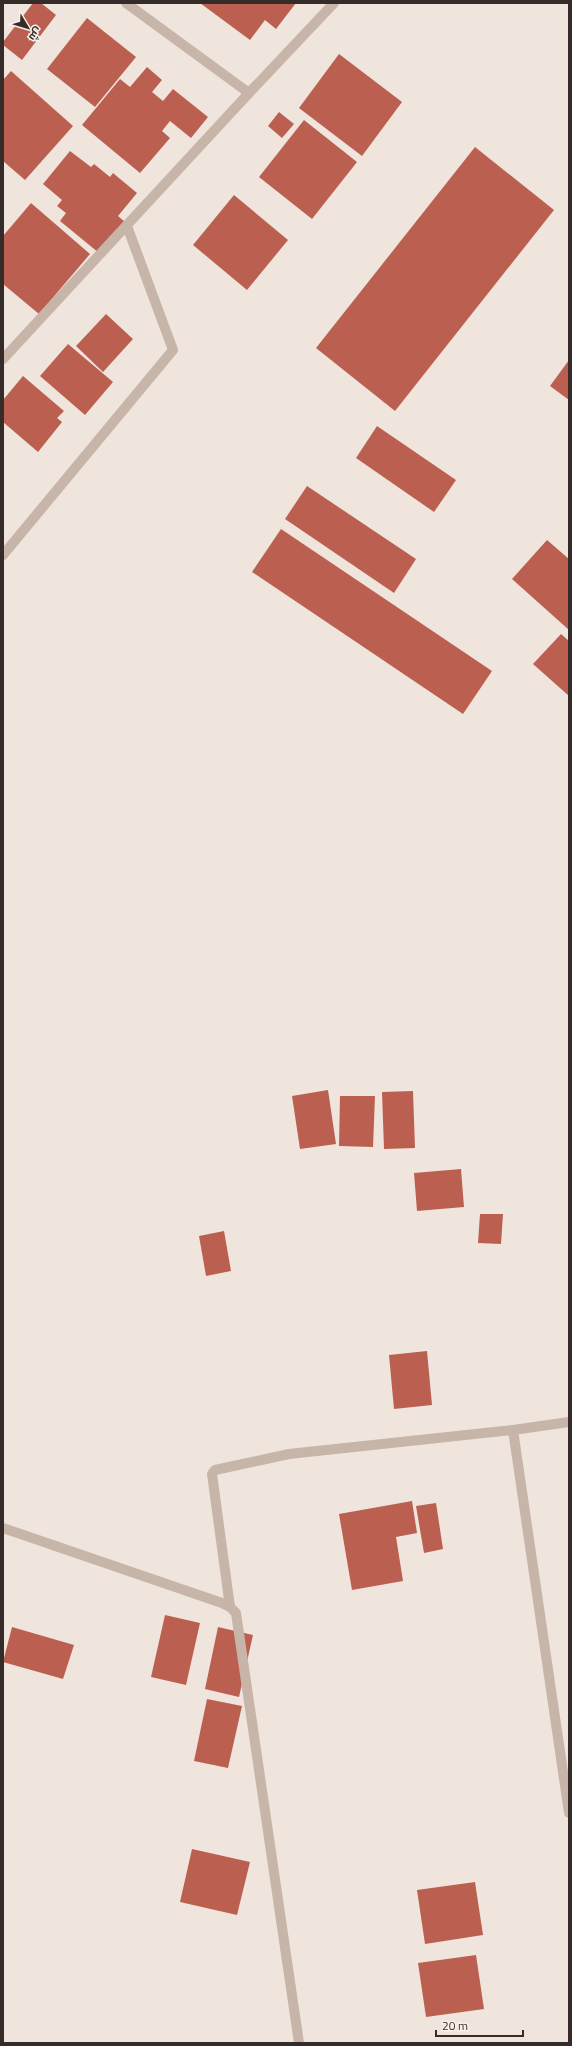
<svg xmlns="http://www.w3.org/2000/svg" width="572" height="2046" font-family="'Titillium Web',Cairo,sans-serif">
	<rect width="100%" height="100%" fill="#f0e5dd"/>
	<g fill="#bb6050">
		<polygon points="33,3 41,3 56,15 22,60 3,45 3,42"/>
		<polygon points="200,3 296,3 276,29 265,20 250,40"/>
		<polygon points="87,18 136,57 95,107 47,69"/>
		<polygon points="339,54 402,102 362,156 299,108"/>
		<polygon points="147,67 162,80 152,92 163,101 173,89 208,117 191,138 170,121 162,131 170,138 140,173 82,125 120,79 130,87"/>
		<polygon points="11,71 73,126 25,180 3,161 3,80"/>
		<polygon points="279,112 294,124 282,138 268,126"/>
		<polygon points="304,120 357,162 312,219 259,177"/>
		<polygon points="475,147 554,210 395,411 316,348"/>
		<polygon points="70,151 91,167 94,164 110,177 113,173 137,193 118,216 125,222 99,253 60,221 66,213 57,206 62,200 43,184"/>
		<polygon points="234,195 288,240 247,290 193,245"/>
		<polygon points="31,203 90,254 39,314 3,284 3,236"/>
		<polygon points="106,314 133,339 103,372 76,346"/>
		<polygon points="68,344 113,382 85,415 40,376"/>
		<polygon points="569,360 569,400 550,386"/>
		<polygon points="23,376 64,411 57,418 62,422 38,452 3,422 3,400"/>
		<polygon points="377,426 456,480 434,512 356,458"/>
		<polygon points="307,486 416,559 394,593 285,519"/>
		<polygon points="281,529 492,671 463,714 252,572"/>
		<polygon points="547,540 569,559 569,630 512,579"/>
		<polygon points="561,634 569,641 569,696 533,664"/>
		<polygon points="328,1090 336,1144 300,1149 292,1096"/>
		<polygon points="413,1091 415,1148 384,1149 382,1092"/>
		<polygon points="340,1096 375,1096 373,1147 339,1146"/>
		<polygon points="461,1169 464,1207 417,1211 414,1173"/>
		<polygon points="480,1214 503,1214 501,1244 478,1243"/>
		<polygon points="224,1231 231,1271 206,1276 199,1236"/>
		<polygon points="427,1351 432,1405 394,1409 389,1355"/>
		<polygon points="412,1501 417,1533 396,1537 403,1581 352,1590 339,1514"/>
		<polygon points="436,1503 443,1549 424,1553 416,1506"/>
		<polygon points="165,1615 200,1623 186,1685 151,1677"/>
		<polygon points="12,1627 74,1645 63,1679 3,1662"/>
		<polygon points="218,1627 253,1635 239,1697 205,1689"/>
		<polygon points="207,1699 242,1706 228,1768 194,1761"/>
		<polygon points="192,1849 250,1862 237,1915 180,1902"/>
		<polygon points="475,1882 483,1935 425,1944 417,1890"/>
		<polygon points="476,1955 484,2009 426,2017 418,1963"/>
	</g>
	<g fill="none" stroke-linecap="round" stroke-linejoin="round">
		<g stroke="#c7b5aa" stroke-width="10">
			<polyline points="126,3 249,93 334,3"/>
			<polyline points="3,359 249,93"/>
			<polyline points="3,555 173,350 127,226"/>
			<polyline points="513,1430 569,1813"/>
			<polyline points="3,1528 222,1603 230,1607 236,1613 299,2043"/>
			<polyline points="230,1607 212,1474 215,1470 289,1454 513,1430 569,1422"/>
		</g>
	</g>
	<rect width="572" height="2046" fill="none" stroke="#352c29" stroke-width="8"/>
	<g transform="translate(28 28) rotate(128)" stroke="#f8f0e9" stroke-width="3" paint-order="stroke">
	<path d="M0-3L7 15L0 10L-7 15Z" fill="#352c29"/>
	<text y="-6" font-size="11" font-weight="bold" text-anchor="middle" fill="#352c29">ش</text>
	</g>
	<path d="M436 2030v6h87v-6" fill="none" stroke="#352c29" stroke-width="2"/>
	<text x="442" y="2030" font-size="12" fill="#352c29" stroke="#f8f0e9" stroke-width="3" paint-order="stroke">20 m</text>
</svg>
